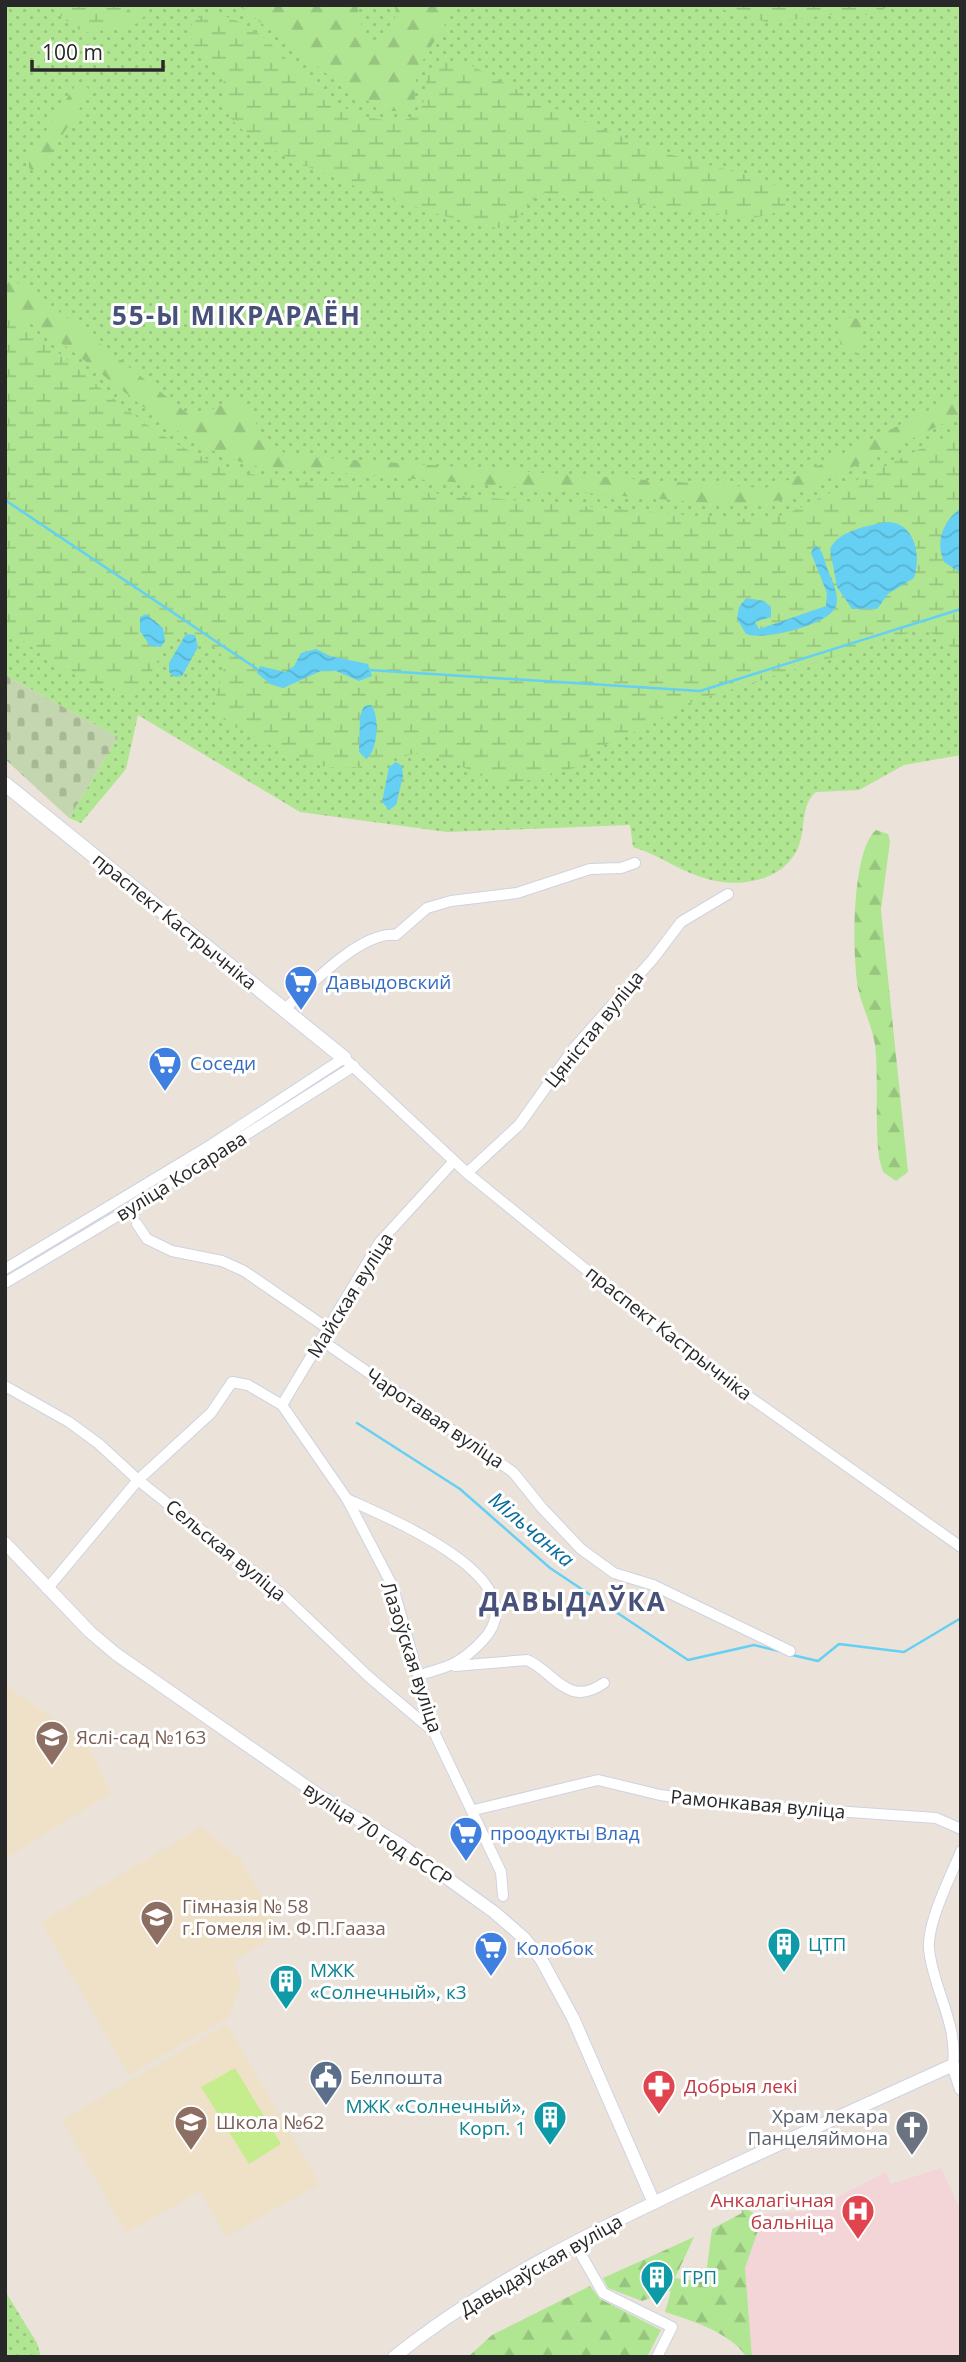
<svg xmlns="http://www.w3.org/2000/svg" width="966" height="2362" font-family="'Open Sans',sans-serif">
	<defs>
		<pattern id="grass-dots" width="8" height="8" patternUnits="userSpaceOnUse" patternTransform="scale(1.75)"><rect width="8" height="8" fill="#b0e592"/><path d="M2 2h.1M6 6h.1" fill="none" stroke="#97c47e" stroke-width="1.8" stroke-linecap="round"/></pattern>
		<pattern id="forest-firs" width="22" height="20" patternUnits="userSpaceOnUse" patternTransform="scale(1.75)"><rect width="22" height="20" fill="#b0e592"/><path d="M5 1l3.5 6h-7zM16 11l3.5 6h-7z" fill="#97c47e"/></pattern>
		<pattern id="wetland-marsh" width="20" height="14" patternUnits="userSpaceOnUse" patternTransform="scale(1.75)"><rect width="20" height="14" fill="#b0e592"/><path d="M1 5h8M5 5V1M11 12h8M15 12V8" fill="none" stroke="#97c47e"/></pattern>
		<pattern id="cemetery-stones" width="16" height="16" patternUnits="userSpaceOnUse" patternTransform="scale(1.75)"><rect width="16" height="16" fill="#c3d6af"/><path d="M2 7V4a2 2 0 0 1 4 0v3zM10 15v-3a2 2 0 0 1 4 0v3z" fill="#a8b897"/></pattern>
		<pattern id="water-waves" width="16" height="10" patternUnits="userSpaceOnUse" patternTransform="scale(1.75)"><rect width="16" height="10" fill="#65d0f4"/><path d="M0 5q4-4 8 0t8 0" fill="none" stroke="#58b3d1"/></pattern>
	</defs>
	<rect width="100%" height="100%" fill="#ebe3d9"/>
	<g fill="#eee1c7">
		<polygon points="5,1685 85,1740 111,1793 5,1859"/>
		<polygon points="201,1827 241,1860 281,1932 234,1961 241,1984 229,2017 129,2075 41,1922"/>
		<polygon points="227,2024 320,2184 226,2237 200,2191 126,2233 62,2120"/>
	</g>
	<polygon fill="#f3d5d7" points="941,2168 961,2211 961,2357 752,2357 745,2268 764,2214 811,2211 886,2172 891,2184"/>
	<g fill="url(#grass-dots)">
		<path d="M5,5H961V755L904,765L859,790L816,792C800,805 806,830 798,848C781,885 732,889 698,876C675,868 659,855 633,847L630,825L447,832L300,812L138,715L126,769L81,823L69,818L118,737L5,675Z"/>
		<polygon points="5,2291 37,2343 41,2357 8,2357 5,2352"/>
	</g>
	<g fill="url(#forest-firs)">
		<polygon points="131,5 154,5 138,23 125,29 118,24"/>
		<path d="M238,5H357C359,14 360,26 366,33C384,56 399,22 395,5H460C452,10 422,61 418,70C414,81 417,93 414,104L406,111H391L354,95Z"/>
		<polygon points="78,81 88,88 86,99 40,169 34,172 29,168 29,157"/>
		<path d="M5,275L38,295L187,413H206L231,399C263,411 252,446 296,456L765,488L794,478L961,394V415L789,498L761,504L708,503L255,466C156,440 96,352 5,310Z"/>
		<path d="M854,317L859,320L863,333L859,353L850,356C837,348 837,332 844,319Z"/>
		<path d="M876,830L888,834L890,841L881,910L908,1172L896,1181L883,1172L879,1158C875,1124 878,1089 876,1055C875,1030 863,1011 858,988C852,956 851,851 876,830Z"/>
		<path d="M741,2205L762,2219L745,2268L752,2357H747C729,2332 693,2321 665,2312L671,2291L642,2301L608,2288L603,2278L694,2237L675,2278L705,2282L712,2229L742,2213Z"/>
		<polygon points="590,2286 600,2299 661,2330 647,2357 468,2357 492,2335"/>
	</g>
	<g fill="url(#wetland-marsh)">
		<path d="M51,5H131C100,43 82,41 51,5Z"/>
		<polygon points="706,5 890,5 874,15 826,15 770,23"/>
		<path d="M204,14C278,13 301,112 385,120C396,121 407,122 416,114C429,102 423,83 429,69L439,62L463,61L536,100L601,129L669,154L768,181L786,192L785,206L779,212L753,218L544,193C523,201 522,225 499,228C448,223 264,160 233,121C221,107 230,86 218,71C205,55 185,48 192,23Z"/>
		<path d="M5,310C23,321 39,337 55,350C131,412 178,463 279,480L733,519L772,518L789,513L961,429V671C953,644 940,629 912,632L683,705L646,727L600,747L577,767L539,779L505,783L490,780L444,758L418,753L355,768L327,767L306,762L239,730L222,718L215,700L224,668L223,659L219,651L189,629C170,632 165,647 157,662C151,673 145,685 133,690C103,703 30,645 5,628Z"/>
	</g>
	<polygon fill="url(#cemetery-stones)" points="5,675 118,737 69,818 5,759"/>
	<polygon fill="#c6ed8d" points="235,2068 281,2144 249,2164 201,2087"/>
	<g fill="url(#water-waves)">
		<path d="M961,508V573L944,562C935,541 943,521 961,508Z"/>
		<path d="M886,522C914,521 922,555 914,578L888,594L877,609H852L837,587L830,549C839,530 868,526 886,522Z"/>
		<path d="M815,545C823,549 824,560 827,568C831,579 840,595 836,606C830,625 763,641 746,634L737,619L739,607L746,598L764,601L771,607V617L755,622L759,629L826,606L827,593L811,553Z"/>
		<polygon points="146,614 163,628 165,641 161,647 150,646 140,631 140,617"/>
		<polygon points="186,634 195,635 198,647 182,676 175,677 169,672 169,663"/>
		<polygon points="316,649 330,656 368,664 372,676 359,681 336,671 321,671 283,688 270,684 257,673 260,666 285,672 294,666 301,653"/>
		<path d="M371,705C380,715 378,752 366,759L359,752L360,716L364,706Z"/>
		<polygon points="396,762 402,766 403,776 396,805 389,810 382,802 389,767"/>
	</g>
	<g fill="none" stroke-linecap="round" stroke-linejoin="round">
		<g stroke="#65d0f4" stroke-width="2.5">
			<polyline points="5,500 257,669"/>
			<polyline points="369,670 700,691 961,609"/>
			<polyline points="357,1423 460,1489 550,1568 688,1660 754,1645 783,1652"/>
			<polyline points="792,1655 818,1661 839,1644 904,1652 961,1618"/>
		</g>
		<defs>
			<g id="minor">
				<path d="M285,1009C310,985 361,931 396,935L427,908L451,901L517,893L590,869L621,868L635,863"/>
				<polyline points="467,1173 519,1125 574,1048 653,959 681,922 728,894"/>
				<polyline points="137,1224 147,1239 172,1251 222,1261 244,1271 327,1328"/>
				<polyline points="5,1269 211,1145 344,1058 467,1173 700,1362 961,1547"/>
				<polyline points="5,1283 129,1209 354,1066"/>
				<polyline points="321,1340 513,1472 542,1508 581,1549 614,1573 653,1585 790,1651"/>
				<polyline points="5,1386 69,1422 99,1444 138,1480 283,1595 369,1677 434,1732"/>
				<polyline points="282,1405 379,1243 454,1161"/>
				<path d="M347,1499C386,1517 541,1579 483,1640C462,1663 449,1667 419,1675"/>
				<polyline points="47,1589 138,1480 211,1413 232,1382 248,1385 282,1405 347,1499 393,1587 434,1732 501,1872 503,1896"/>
				<path d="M455,1666L527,1660C554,1671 567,1709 604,1683"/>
				<polyline points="474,1810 598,1780 660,1795 718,1803 936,1818 961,1829"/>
				<path d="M953,2065C958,2023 933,1989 929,1949C927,1922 951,1876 961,1851"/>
				<polyline points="574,2242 603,2293 672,2327 657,2357"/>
			</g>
			<g id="tertiary">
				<polyline points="5,1543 90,1632 116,1654 320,1796 401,1845 494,1912 524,1938 541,1959 573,2018 654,2203"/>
				<path d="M394,2357C486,2283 595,2230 702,2180C785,2141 869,2103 953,2065L961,2089"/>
			</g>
			<polyline id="secondary" points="5,784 344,1058"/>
		</defs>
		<use href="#minor" stroke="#ced2e2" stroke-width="12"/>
		<use href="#tertiary" stroke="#ced2e2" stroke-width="14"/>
		<use href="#secondary" stroke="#ced2e2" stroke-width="16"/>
		<use href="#minor" stroke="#fff" stroke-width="10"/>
		<use href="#tertiary" stroke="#fff" stroke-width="12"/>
		<use href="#secondary" stroke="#fff" stroke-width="14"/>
	</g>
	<defs>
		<symbol id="supermarket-pin" viewBox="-11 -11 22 30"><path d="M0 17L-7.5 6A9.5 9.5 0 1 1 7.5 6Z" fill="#3f7fe0" stroke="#fff"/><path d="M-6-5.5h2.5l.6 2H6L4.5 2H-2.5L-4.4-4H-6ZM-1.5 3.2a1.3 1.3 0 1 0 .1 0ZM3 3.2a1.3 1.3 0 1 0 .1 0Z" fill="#fff"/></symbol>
		<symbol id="school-pin" viewBox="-11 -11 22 30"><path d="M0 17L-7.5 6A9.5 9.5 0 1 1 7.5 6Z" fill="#8d6e63" stroke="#fff"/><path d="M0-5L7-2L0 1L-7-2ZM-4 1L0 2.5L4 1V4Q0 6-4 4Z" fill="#fff"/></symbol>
		<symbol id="building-pin" viewBox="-11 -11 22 30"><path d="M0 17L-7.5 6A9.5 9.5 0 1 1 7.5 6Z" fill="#0f9aa8" stroke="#fff"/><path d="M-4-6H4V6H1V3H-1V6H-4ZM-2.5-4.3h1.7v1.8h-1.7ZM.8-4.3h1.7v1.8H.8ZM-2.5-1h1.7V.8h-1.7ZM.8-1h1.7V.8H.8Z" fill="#fff"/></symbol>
		<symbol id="civic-pin" viewBox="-11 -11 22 30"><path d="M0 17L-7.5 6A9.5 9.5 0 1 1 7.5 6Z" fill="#5c6f8a" stroke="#fff"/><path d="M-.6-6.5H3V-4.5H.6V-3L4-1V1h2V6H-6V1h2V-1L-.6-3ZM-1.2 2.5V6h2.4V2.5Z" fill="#fff"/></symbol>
		<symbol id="pharmacy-pin" viewBox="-11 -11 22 30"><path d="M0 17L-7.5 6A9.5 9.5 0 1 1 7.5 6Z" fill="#e0444e" stroke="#fff"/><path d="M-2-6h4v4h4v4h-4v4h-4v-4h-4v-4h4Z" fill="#fff"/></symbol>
		<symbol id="church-pin" viewBox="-11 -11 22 30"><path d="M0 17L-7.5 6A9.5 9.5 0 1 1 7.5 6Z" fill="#6b7280" stroke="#fff"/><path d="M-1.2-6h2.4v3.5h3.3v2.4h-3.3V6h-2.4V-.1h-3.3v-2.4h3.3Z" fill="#fff"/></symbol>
		<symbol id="hospital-pin" viewBox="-11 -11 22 30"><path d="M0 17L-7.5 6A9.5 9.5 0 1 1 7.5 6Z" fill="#e0444e" stroke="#fff"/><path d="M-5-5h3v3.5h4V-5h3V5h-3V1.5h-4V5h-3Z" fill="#fff"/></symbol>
	</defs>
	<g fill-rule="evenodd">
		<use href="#supermarket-pin" x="282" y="963" width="38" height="52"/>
		<use href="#supermarket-pin" x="146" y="1044" width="38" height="52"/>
		<use href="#school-pin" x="33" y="1718" width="38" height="52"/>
		<use href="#supermarket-pin" x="447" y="1814" width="38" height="52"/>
		<use href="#school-pin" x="138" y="1898" width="38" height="52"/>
		<use href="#building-pin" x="765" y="1925" width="38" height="52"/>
		<use href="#supermarket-pin" x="472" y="1929" width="38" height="52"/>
		<use href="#building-pin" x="267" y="1962" width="38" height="52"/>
		<use href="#civic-pin" x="307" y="2058" width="38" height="52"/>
		<use href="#pharmacy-pin" x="640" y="2067" width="38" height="52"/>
		<use href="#building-pin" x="531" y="2098" width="38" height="52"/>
		<use href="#school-pin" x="172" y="2103" width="38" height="52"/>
		<use href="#church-pin" x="893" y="2108" width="38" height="52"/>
		<use href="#hospital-pin" x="839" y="2192" width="38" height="52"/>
		<use href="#building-pin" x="638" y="2258" width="38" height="52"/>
	</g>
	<g text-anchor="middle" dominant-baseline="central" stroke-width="6" stroke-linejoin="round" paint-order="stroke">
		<g font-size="19" fill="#282828" stroke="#fff">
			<text transform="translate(175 921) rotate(39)">праспект Кастрычніка</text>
			<text transform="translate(594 1029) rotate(-51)">Цяністая вуліца</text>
			<text transform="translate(181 1176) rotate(-32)">вуліца Косарава</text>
			<text transform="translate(350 1295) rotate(-58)">Майская вуліца</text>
			<text transform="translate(669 1333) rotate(38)">праспект Кастрычніка</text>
			<text transform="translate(435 1418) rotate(34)">Чаротавая вуліца</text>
			<text transform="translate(226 1550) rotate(39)">Сельская вуліца</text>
			<text transform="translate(412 1657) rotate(72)">Лазоўская вуліца</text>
			<text transform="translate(758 1804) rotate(5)">Рамонкавая вуліца</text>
			<text transform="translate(378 1834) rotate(33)">вуліца 70 год БССР</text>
			<text transform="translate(541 2265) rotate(-30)">Давыдаўская вуліца</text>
		</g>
		<g font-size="19" fill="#366cbe" stroke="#fff" text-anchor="start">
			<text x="326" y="982">Давыдовский</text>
			<text x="190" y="1063">Соседи</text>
			<text x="490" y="1833">проодукты Влад</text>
			<text x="516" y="1948">Колобок</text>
		</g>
		<g font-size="19" fill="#785e54" stroke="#fff" text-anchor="start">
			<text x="76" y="1737">Яслі-сад №163</text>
			<text x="182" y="1906">Гімназія № 58<tspan x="182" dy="22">г.Гомеля ім. Ф.П.Гааза</tspan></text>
			<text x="216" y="2122">Школа №62</text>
		</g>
		<g font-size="19" fill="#0d838f" stroke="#fff" text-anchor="start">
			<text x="808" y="1944">ЦТП</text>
			<text x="310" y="1970">МЖК<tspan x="310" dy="22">«Солнечный», к3</tspan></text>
			<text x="526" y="2106" text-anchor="end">МЖК «Солнечный»,<tspan x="526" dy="22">Корп. 1</tspan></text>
			<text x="682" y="2277">ГРП</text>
		</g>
		<g font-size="19" fill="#4e5e75" stroke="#fff" text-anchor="start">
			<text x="350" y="2077">Белпошта</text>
		</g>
		<g font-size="19" fill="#be3a42" stroke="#fff" text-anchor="start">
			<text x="684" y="2086">Добрыя лекі</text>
			<text x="834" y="2200" text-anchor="end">Анкалагічная<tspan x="834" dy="22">бальніца</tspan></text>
		</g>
		<g font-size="19" fill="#5b616d" stroke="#fff" text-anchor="end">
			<text x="888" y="2116">Храм лекара<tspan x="888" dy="22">Панцеляймона</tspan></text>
		</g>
		<g font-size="21" font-style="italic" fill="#076c9d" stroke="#fff">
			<text transform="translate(532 1529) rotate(40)">Мільчанка</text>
		</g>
		<g font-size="26" font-weight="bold" letter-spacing="2" fill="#47517a" stroke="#fff">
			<text x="237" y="315">55-Ы МІКРАРАЁН</text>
			<text x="573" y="1601">ДАВЫДАЎКА</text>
		</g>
	</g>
	<rect width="966" height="2362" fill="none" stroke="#282828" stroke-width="14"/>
	<path d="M32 60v10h131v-10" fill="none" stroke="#282828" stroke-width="3.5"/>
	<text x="42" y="60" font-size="21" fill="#282828" stroke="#ffffff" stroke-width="5" paint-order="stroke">100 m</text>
</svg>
